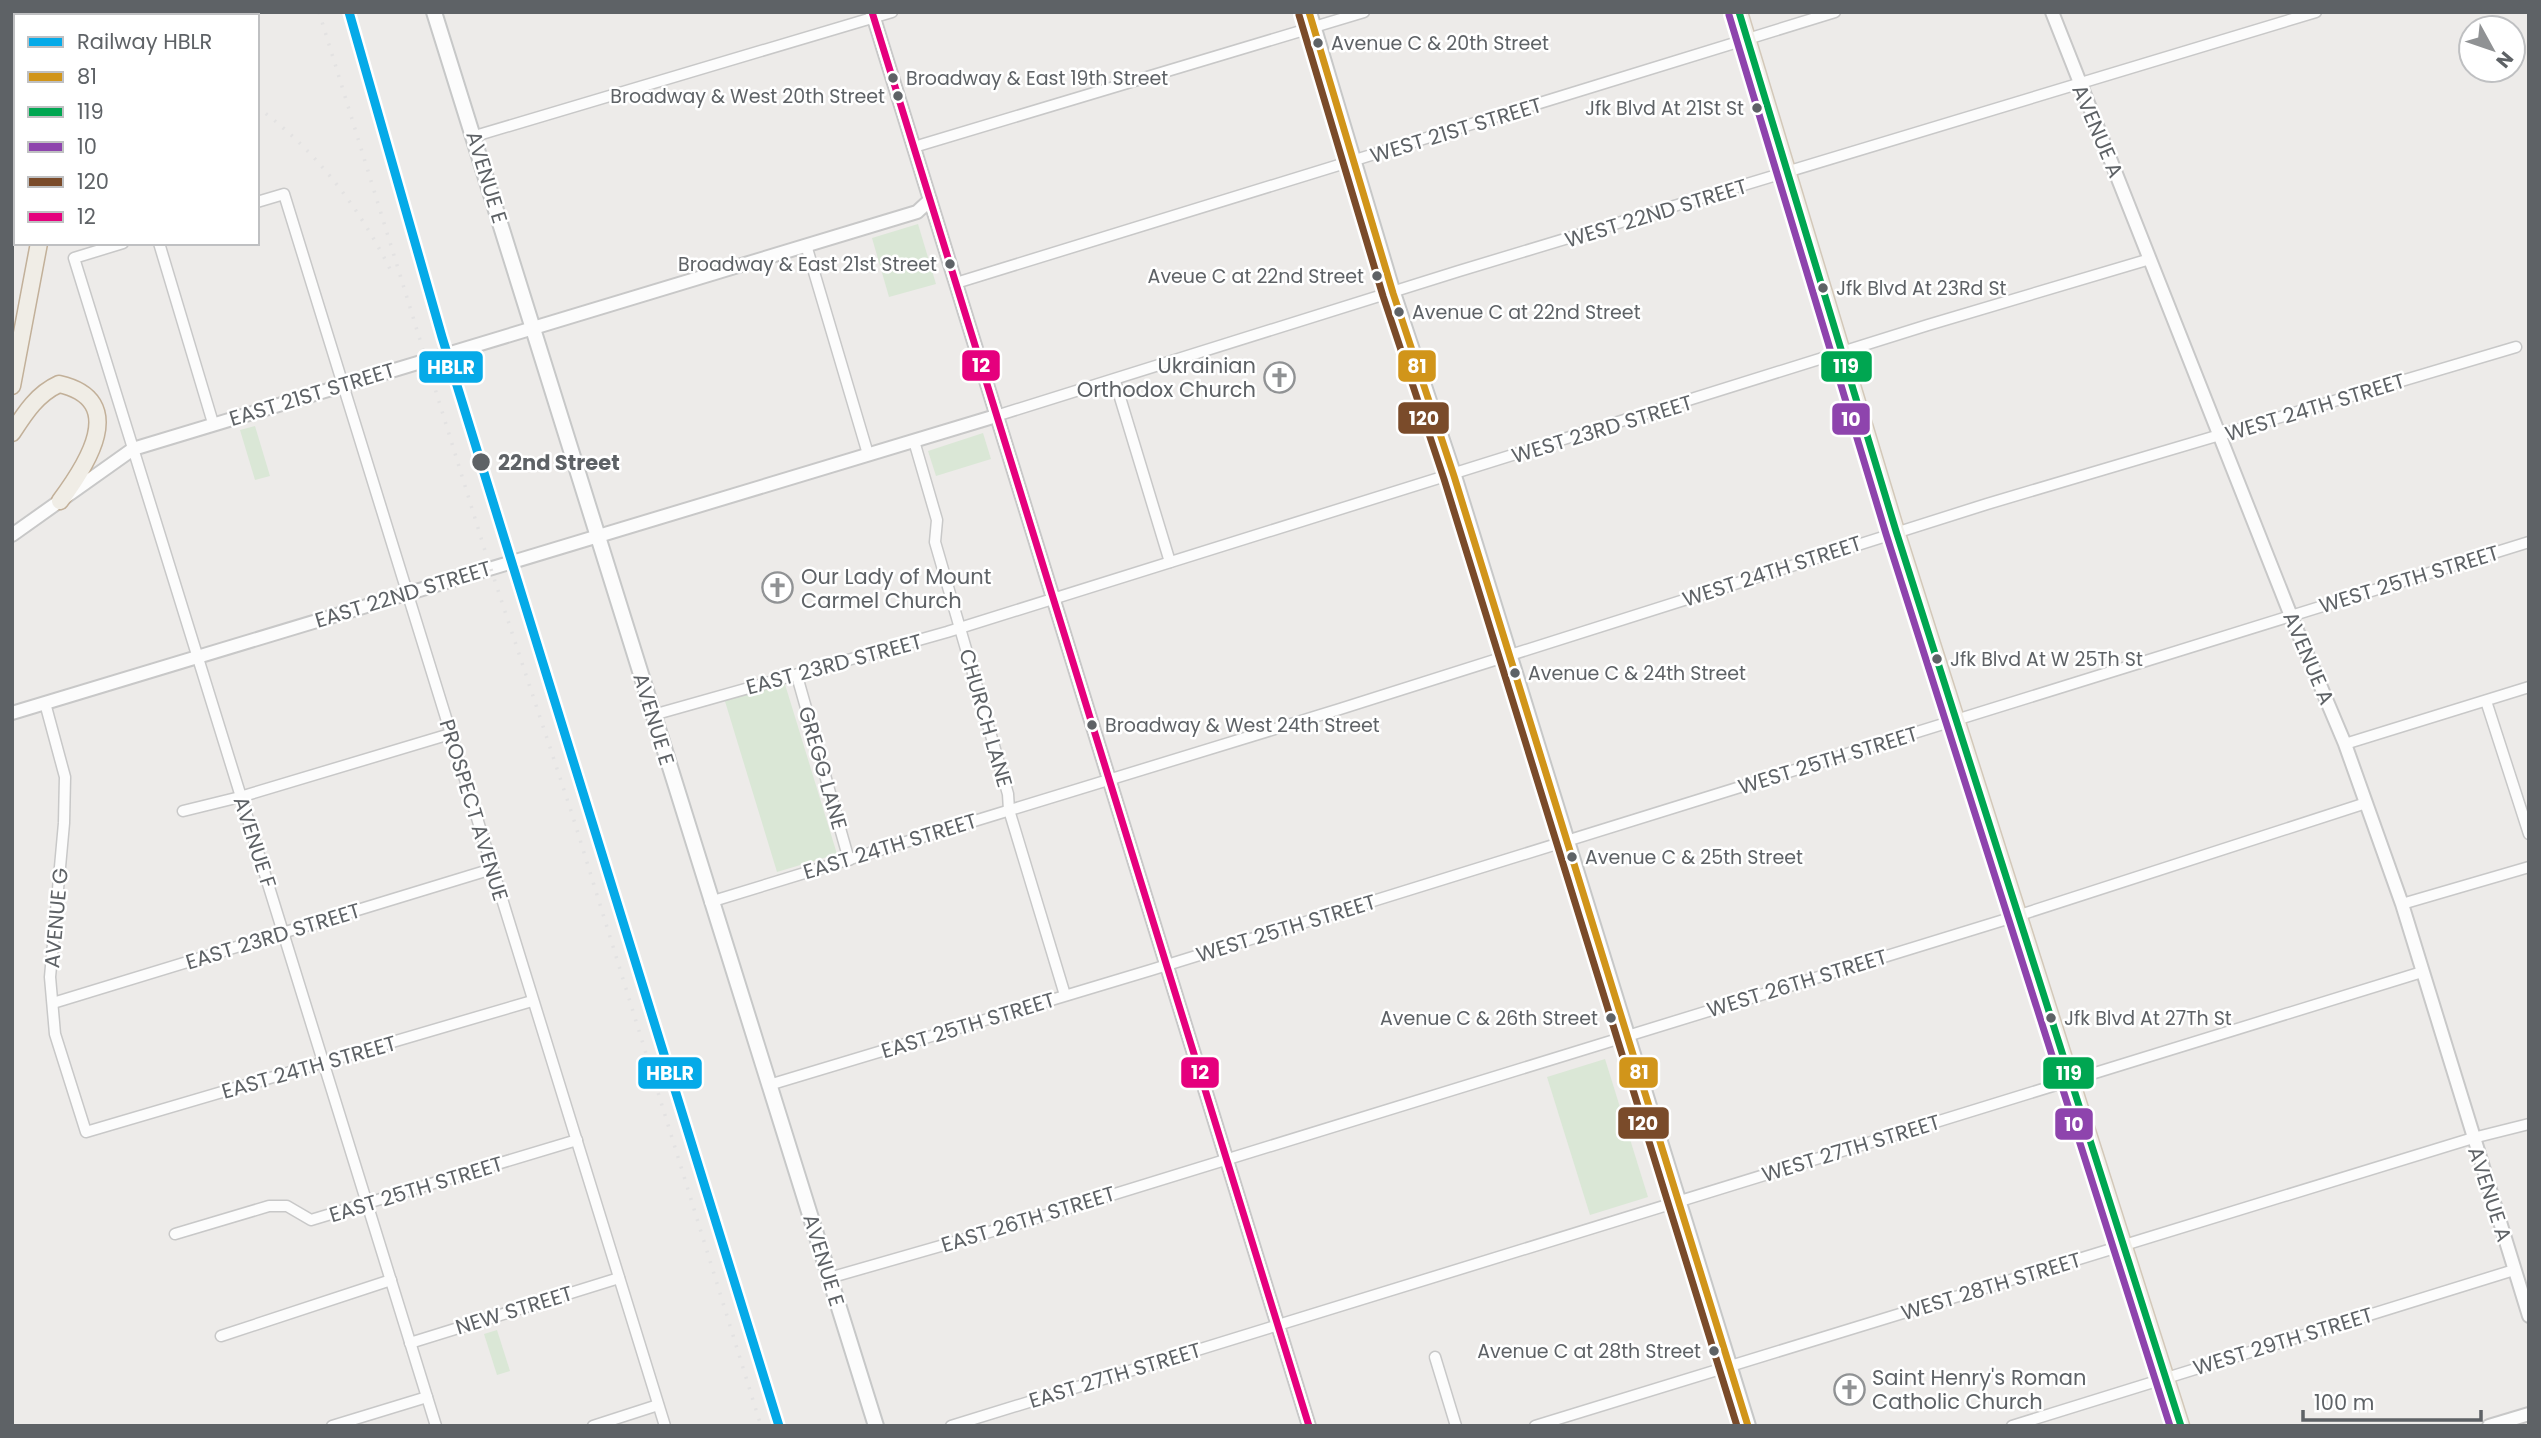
<svg xmlns="http://www.w3.org/2000/svg" width="2541" height="1438" font-family="Poppins,sans-serif">
	<rect width="100%" height="100%" fill="#edebe9"/>
	<g fill="#dae7d6">
		<polygon points="918,224 936,284 889,297 872,238"/>
		<polygon points="255,426 270,476 255,480 240,430"/>
		<polygon points="983,433 991,459 936,476 928,451"/>
		<polygon points="784,681 837,854 777,872 724,698"/>
		<polygon points="1605,1059 1648,1197 1590,1215 1547,1077"/>
		<polygon points="497,1330 510,1371 497,1375 484,1334"/>
	</g>
	<g fill="none" stroke-linecap="round" stroke-linejoin="round">
		<defs>
			<g id="minor">
				<polyline points="475,136 892,12"/>
				<polyline points="914,147 1364,12"/>
				<polyline points="257,202 284,194 665,1426"/>
				<polyline points="123,243 74,258 436,1426"/>
				<polyline points="159,243 213,423"/>
				<polyline points="806,245 868,454"/>
				<polyline points="956,283 1835,12"/>
				<polyline points="1115,381 1170,562"/>
				<polyline points="996,416 1459,271 2316,12"/>
				<polyline points="914,441 937,520 935,542 1008,794 1009,810 1065,995"/>
				<polyline points="797,676 849,860"/>
				<polyline points="2486,701 2529,834"/>
				<polyline points="45,703 65,777 64,823 50,977 55,1034 86,1132 532,1001"/>
				<polyline points="653,715 947,632 1928,325 2150,259"/>
				<polyline points="2345,744 2529,687"/>
				<polyline points="183,811 240,797 450,734"/>
				<polyline points="710,902 1340,709 1987,504 2516,347"/>
				<polyline points="2402,904 2529,867"/>
				<polyline points="53,1003 492,869"/>
				<polyline points="769,1085 1151,970 2529,542"/>
				<polyline points="175,1234 269,1206 287,1206 311,1220 577,1140"/>
				<polyline points="829,1278 1024,1222 2020,915 2366,803"/>
				<polyline points="221,1336 391,1280"/>
				<polyline points="410,1343 619,1278"/>
				<polyline points="1435,1357 1456,1426"/>
				<polyline points="332,1426 427,1397"/>
				<polyline points="593,1426 658,1405"/>
				<polyline points="951,1426 2422,972"/>
				<polyline points="1535,1426 2473,1138 2529,1124"/>
				<polyline points="2012,1426 2514,1270"/>
			</g>
			<g id="tertiary">
				<polyline points="872,12 1309,1426"/>
				<polyline points="2052,12 2291,616 2345,744 2402,904 2529,1316"/>
				<polyline points="12,535 133,449 917,212 930,200"/>
				<polyline points="12,713 996,416"/>
				<polyline points="2489,1426 2529,1414"/>
			</g>
			<g id="secondary">
				<polyline points="434,12 876,1426"/>
				<polyline points="1309,12 1393,293 1454,476 1748,1426"/>
			</g>
			<polyline id="primary" points="1739,12 1896,531 2181,1426"/>
			<g id="trunk">
				<polyline points="30,16 30,12"/>
				<polyline points="59,16 59,12"/>
				<polyline points="12,233 16,206"/>
				<polyline points="12,386 39,243"/>
				<path d="M12,433C25,413 37,394 59,384C130,400 86,466 60,501"/>
			</g>
		</defs>
		<use href="#minor" stroke="#c8c8c8" stroke-width="13"/>
		<use href="#tertiary" stroke="#c8c8c8" stroke-width="16"/>
		<use href="#secondary" stroke="#c7c8c8" stroke-width="18"/>
		<use href="#primary" stroke="#d3c8b9" stroke-width="19"/>
		<use href="#trunk" stroke="#c2b099" stroke-width="19"/>
		<use href="#minor" stroke="#fcfcfc" stroke-width="10"/>
		<use href="#tertiary" stroke="#fcfcfc" stroke-width="12"/>
		<use href="#secondary" stroke="#fcfcfc" stroke-width="14"/>
		<use href="#primary" stroke="#f2f0ea" stroke-width="16"/>
		<use href="#trunk" stroke="#f0ede6" stroke-width="16"/>
		<g stroke="#e3e2e2" stroke-width="3.5" stroke-dasharray="2 9" stroke-linecap="butt">
			<polyline points="319,12 486,554 573,817 761,1426"/>
			<polyline points="12,31 16,31"/>
			<path d="M257,107C316,150 360,208 392,273"/>
		</g>
		<defs>
			<polyline id="bus-1" points="1309,12 1393,293 1454,476 1748,1426"/>
			<polyline id="bus-2" points="1739,12 1896,531 2181,1426"/>
			<polyline id="bus-3" points="1729,15 1886,534 2170,1426"/>
			<polyline id="bus-4" points="1299,15 1383,296 1444,479 1737,1426"/>
			<polyline id="bus-5" points="872,12 1309,1426"/>
		</defs>
		<use href="#bus-1" stroke="#fff" stroke-width="12"/>
		<use href="#bus-2" stroke="#fff" stroke-width="12"/>
		<use href="#bus-3" stroke="#fff" stroke-width="12"/>
		<use href="#bus-4" stroke="#fff" stroke-width="12"/>
		<use href="#bus-5" stroke="#fff" stroke-width="12"/>
		<use href="#bus-1" stroke="#d1951a" stroke-width="7"/>
		<use href="#bus-2" stroke="#00a651" stroke-width="7"/>
		<use href="#bus-3" stroke="#8e44ad" stroke-width="7"/>
		<use href="#bus-4" stroke="#7a4b2a" stroke-width="7"/>
		<use href="#bus-5" stroke="#e5007d" stroke-width="7"/>
		<defs>
			<polyline id="rail-1" points="349,12 442,337 779,1426"/>
		</defs>
		<use href="#rail-1" stroke="#fff" stroke-width="14"/>
		<use href="#rail-1" stroke="#05aae8" stroke-width="9"/>
	</g>
	<defs>
		<symbol id="church-ring" viewBox="-11 -11 22 22"><circle r="9.5" fill="#fff" stroke="#909294" stroke-width="1.5"/><path d="M-1.2-6h2.4v3.5h3.3v2.4h-3.3V6h-2.4V-.1h-3.3v-2.4h3.3Z" fill="#909294"/></symbol>
	</defs>
	<g fill-rule="evenodd">
		<use href="#church-ring" x="1262" y="360" width="35" height="35"/>
		<use href="#church-ring" x="760" y="570" width="35" height="35"/>
		<use href="#church-ring" x="1832" y="1372" width="35" height="35"/>
	</g>
	<g fill="#5e6266" stroke="#fff" stroke-width="2.5">
		<circle cx="1318" cy="43" r="6"/>
		<circle cx="893" cy="78" r="6"/>
		<circle cx="898" cy="96" r="6"/>
		<circle cx="1757" cy="108" r="6"/>
		<circle cx="950" cy="264" r="6"/>
		<circle cx="1377" cy="276" r="6"/>
		<circle cx="1823" cy="288" r="6"/>
		<circle cx="1399" cy="312" r="6"/>
		<circle cx="481" cy="462" r="10"/>
		<circle cx="1937" cy="659" r="6"/>
		<circle cx="1515" cy="673" r="6"/>
		<circle cx="1092" cy="725" r="6"/>
		<circle cx="1572" cy="857" r="6"/>
		<circle cx="1611" cy="1018" r="6"/>
		<circle cx="2051" cy="1018" r="6"/>
		<circle cx="1714" cy="1351" r="6"/>
	</g>
	<g text-anchor="middle" dominant-baseline="central" stroke-width="5" stroke-linejoin="round" paint-order="stroke">
		<g font-size="19" fill="#5e6266" stroke="#fff" text-anchor="start">
			<text x="1331" y="43">Avenue C &amp; 20th Street</text>
			<text x="906" y="78">Broadway &amp; East 19th Street</text>
			<text x="885" y="96" text-anchor="end">Broadway &amp; West 20th Street</text>
			<text x="1744" y="108" text-anchor="end">Jfk Blvd At 21St St</text>
			<text x="937" y="264" text-anchor="end">Broadway &amp; East 21st Street</text>
			<text x="1364" y="276" text-anchor="end">Aveue C at 22nd Street</text>
			<text x="1836" y="288">Jfk Blvd At 23Rd St</text>
			<text x="1412" y="312">Avenue C at 22nd Street</text>
			<text x="1950" y="659">Jfk Blvd At W 25Th St</text>
			<text x="1528" y="673">Avenue C &amp; 24th Street</text>
			<text x="1105" y="725">Broadway &amp; West 24th Street</text>
			<text x="1585" y="857">Avenue C &amp; 25th Street</text>
			<text x="1598" y="1018" text-anchor="end">Avenue C &amp; 26th Street</text>
			<text x="2064" y="1018">Jfk Blvd At 27Th St</text>
			<text x="1701" y="1351" text-anchor="end">Avenue C at 28th Street</text>
		</g>
		<g font-size="21" fill="#5e6266" stroke="#fff">
			<text transform="translate(1456 130) rotate(-17)">WEST 21ST STREET</text>
			<text transform="translate(2098 131) rotate(67)">AVENUE A</text>
			<text transform="translate(487 177) rotate(73)">AVENUE E</text>
			<text transform="translate(1656 213) rotate(-17)">WEST 22ND STREET</text>
			<text transform="translate(312 394) rotate(-17)">EAST 21ST STREET</text>
			<text transform="translate(2315 407) rotate(-17)">WEST 24TH STREET</text>
			<text transform="translate(1602 429) rotate(-17)">WEST 23RD STREET</text>
			<text transform="translate(1772 571) rotate(-18)">WEST 24TH STREET</text>
			<text transform="translate(2409 579) rotate(-17)">WEST 25TH STREET</text>
			<text transform="translate(403 594) rotate(-17)">EAST 22ND STREET</text>
			<text transform="translate(2309 658) rotate(67)">AVENUE A</text>
			<text transform="translate(834 664) rotate(-15)">EAST 23RD STREET</text>
			<text transform="translate(986 718) rotate(74)">CHURCH LANE</text>
			<text transform="translate(654 719) rotate(73)">AVENUE E</text>
			<text transform="translate(1828 760) rotate(-17)">WEST 25TH STREET</text>
			<text transform="translate(823 768) rotate(74)">GREGG LANE</text>
			<text transform="translate(474 810) rotate(73)">PROSPECT AVENUE</text>
			<text transform="translate(255 842) rotate(72)">AVENUE F</text>
			<text transform="translate(890 846) rotate(-17)">EAST 24TH STREET</text>
			<text transform="translate(56 918) rotate(-85)">AVENUE G</text>
			<text transform="translate(1286 928) rotate(-17)">WEST 25TH STREET</text>
			<text transform="translate(273 936) rotate(-17)">EAST 23RD STREET</text>
			<text transform="translate(1797 983) rotate(-17)">WEST 26TH STREET</text>
			<text transform="translate(968 1025) rotate(-17)">EAST 25TH STREET</text>
			<text transform="translate(309 1067) rotate(-16)">EAST 24TH STREET</text>
			<text transform="translate(1851 1148) rotate(-17)">WEST 27TH STREET</text>
			<text transform="translate(416 1189) rotate(-17)">EAST 25TH STREET</text>
			<text transform="translate(2490 1194) rotate(72)">AVENUE A</text>
			<text transform="translate(1028 1219) rotate(-17)">EAST 26TH STREET</text>
			<text transform="translate(824 1260) rotate(73)">AVENUE E</text>
			<text transform="translate(1991 1286) rotate(-17)">WEST 28TH STREET</text>
			<text transform="translate(514 1310) rotate(-17)">NEW STREET</text>
			<text transform="translate(2283 1341) rotate(-17)">WEST 29TH STREET</text>
			<text transform="translate(1115 1375) rotate(-17)">EAST 27TH STREET</text>
		</g>
		<g font-size="21" fill="#5e6266" stroke="#fff" text-anchor="start">
			<text x="1256" y="365" text-anchor="end">Ukrainian<tspan x="1256" dy="24">Orthodox Church</tspan></text>
			<text x="801" y="576">Our Lady of Mount<tspan x="801" dy="24">Carmel Church</tspan></text>
			<text x="1872" y="1377">Saint Henry's Roman<tspan x="1872" dy="24">Catholic Church</tspan></text>
		</g>
		<g font-size="21" font-weight="bold" fill="#5e6266" stroke="#fff" text-anchor="start">
			<text x="498" y="462">22nd Street</text>
		</g>
	</g>
	<g stroke="#fff" stroke-width="2.5">
		<rect x="961" y="349" width="40" height="33" rx="7" fill="#e5007d"/>
		<rect x="1397" y="349" width="40" height="34" rx="7" fill="#d1951a"/>
		<rect x="1820" y="350" width="53" height="33" rx="7" fill="#00a651"/>
		<rect x="418" y="350" width="66" height="34" rx="7" fill="#05aae8"/>
		<rect x="1397" y="401" width="53" height="34" rx="7" fill="#7a4b2a"/>
		<rect x="1831" y="402" width="40" height="34" rx="7" fill="#8e44ad"/>
		<rect x="1618" y="1056" width="41" height="33" rx="7" fill="#d1951a"/>
		<rect x="1180" y="1056" width="40" height="33" rx="7" fill="#e5007d"/>
		<rect x="637" y="1056" width="66" height="34" rx="7" fill="#05aae8"/>
		<rect x="2042" y="1056" width="53" height="34" rx="7" fill="#00a651"/>
		<rect x="1617" y="1106" width="53" height="34" rx="7" fill="#7a4b2a"/>
		<rect x="2054" y="1107" width="40" height="34" rx="7" fill="#8e44ad"/>
	</g>
	<g font-size="19" text-anchor="middle" font-weight="bold" fill="#fff">
		<text x="981" y="372">12</text>
		<text x="1417" y="373">81</text>
		<text x="1846" y="373">119</text>
		<text x="451" y="374">HBLR</text>
		<text x="1424" y="425">120</text>
		<text x="1851" y="426">10</text>
		<text x="1639" y="1079">81</text>
		<text x="1200" y="1079">12</text>
		<text x="670" y="1080">HBLR</text>
		<text x="2069" y="1080">119</text>
		<text x="1643" y="1130">120</text>
		<text x="2074" y="1131">10</text>
	</g>
	<rect width="2541" height="1438" fill="none" stroke="#5e6266" stroke-width="28"/>
	<rect x="14" y="14" width="245" height="231" fill="#ffffff" stroke="#bfc0c2" stroke-width="2"/>
	<rect x="28" y="37" width="35" height="10" fill="#05aae8" stroke="#bfc0c2" stroke-width="2"/>
	<text x="77" y="49" font-size="21" fill="#5e6266">Railway HBLR</text>
	<rect x="28" y="72" width="35" height="10" fill="#d1951a" stroke="#bfc0c2" stroke-width="2"/>
	<text x="77" y="84" font-size="21" fill="#5e6266">81</text>
	<rect x="28" y="107" width="35" height="10" fill="#00a651" stroke="#bfc0c2" stroke-width="2"/>
	<text x="77" y="119" font-size="21" fill="#5e6266">119</text>
	<rect x="28" y="142" width="35" height="10" fill="#8e44ad" stroke="#bfc0c2" stroke-width="2"/>
	<text x="77" y="154" font-size="21" fill="#5e6266">10</text>
	<rect x="28" y="177" width="35" height="10" fill="#7a4b2a" stroke="#bfc0c2" stroke-width="2"/>
	<text x="77" y="189" font-size="21" fill="#5e6266">120</text>
	<rect x="28" y="212" width="35" height="10" fill="#e5007d" stroke="#bfc0c2" stroke-width="2"/>
	<text x="77" y="224" font-size="21" fill="#5e6266">12</text>
	<g transform="translate(2492 49) rotate(130)"><circle r="33" fill="#ffffff" stroke="#bfc0c2" stroke-width="2"/>
	<path d="M0-5L12 26L0 18L-12 26Z" fill="#909294"/>
	<text y="-10" font-size="19" font-weight="bold" text-anchor="middle" fill="#5e6266">N</text>
	</g>
	<path d="M2303 1410v10h178v-10" fill="none" stroke="#5e6266" stroke-width="3.5"/>
	<text x="2314" y="1410" font-size="21" fill="#5e6266" stroke="#ffffff" stroke-width="5" paint-order="stroke">100 m</text>
</svg>
